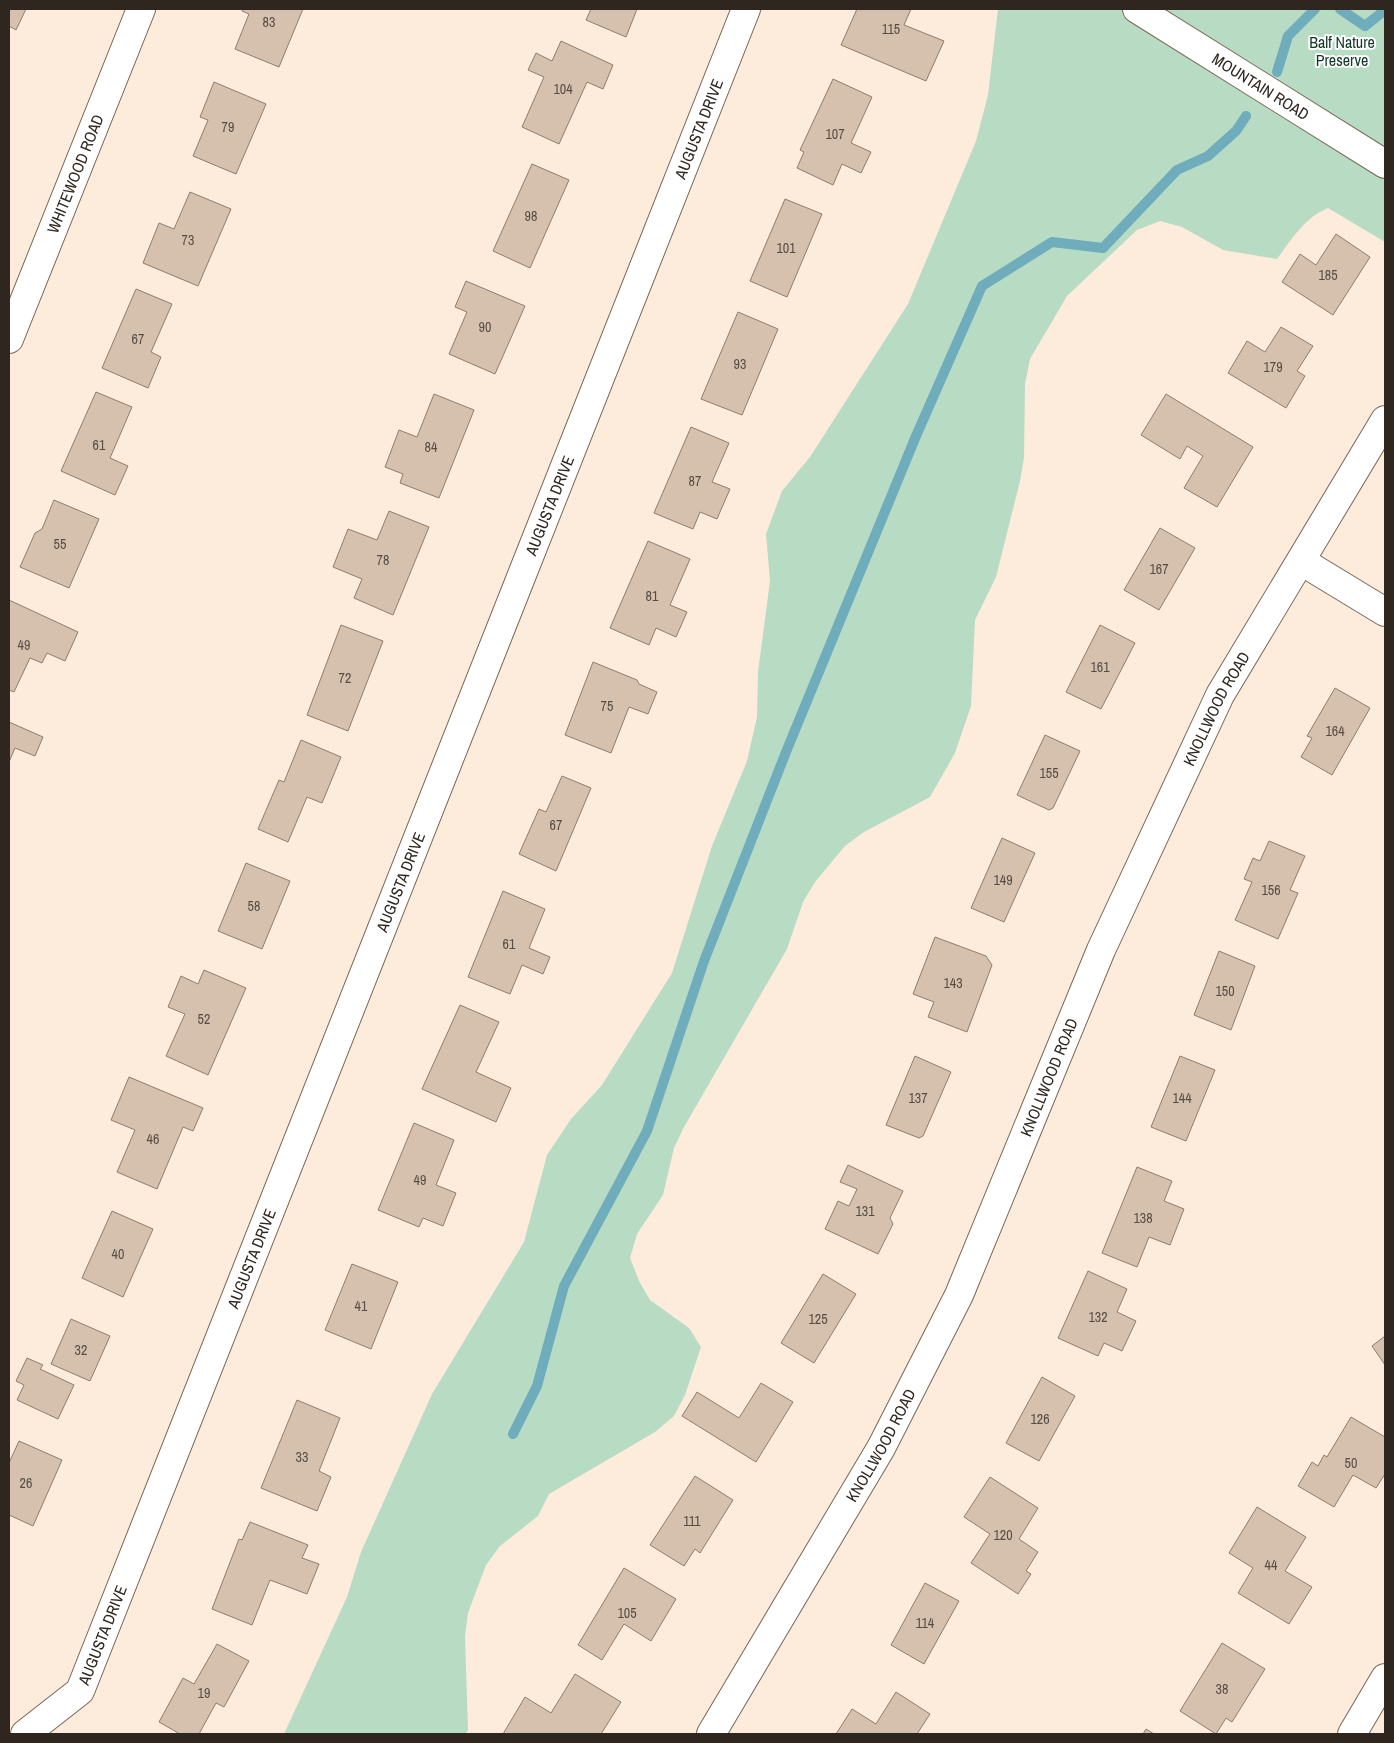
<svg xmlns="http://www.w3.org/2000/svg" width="1394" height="1743" font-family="'Archivo Narrow',sans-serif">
	<rect width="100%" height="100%" fill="#fdecdc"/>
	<path fill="#b8dbc4" d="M998,9H1385V242L1328,208C1304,218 1292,239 1277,259L1223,250L1182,227L1160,221L1137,230L1067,296L1030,359L1025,384L1024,458L1020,481L996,577L975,620L971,706L955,753L930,797L864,832L845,846L815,882L803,902L787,949L684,1127L674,1148L663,1195L637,1234L630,1258L639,1281L650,1300L689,1328L701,1347L685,1395L674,1416L655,1432L549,1494L538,1516L500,1546L486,1565L468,1613L465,1636L468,1730L465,1734H284L347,1597L361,1552L432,1394L524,1242L547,1155L571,1119L602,1085L672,973L712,846L747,761L757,717L758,672L770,581L766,534L782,491L810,457L908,304L976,141L988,95Z"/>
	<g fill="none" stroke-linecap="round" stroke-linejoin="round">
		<g stroke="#6fadbd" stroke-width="10">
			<polyline points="1340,9 1365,26 1385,10"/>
			<polyline points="1277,72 1288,36 1315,9"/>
			<polyline points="513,1434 537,1386 564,1286 647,1131 704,961 786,752 916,436 982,286 1052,242 1103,248 1177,170 1208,156 1236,131 1246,116"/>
		</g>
	</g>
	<g fill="#d6c1af" stroke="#907c6b">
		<polygon points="9,9 26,9 16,30 9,26"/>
		<polygon points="243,9 303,9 279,67 235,49 249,14 242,11"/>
		<polygon points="591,9 637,9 626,37 586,20"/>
		<polygon points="857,9 911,9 904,25 944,41 926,81 841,45"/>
		<polygon points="561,41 613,65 603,89 587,82 559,144 522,127 544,77 528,70 536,53 552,61"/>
		<polygon points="833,79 872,97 851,143 871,152 861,173 842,164 833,185 797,168 804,152 800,150"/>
		<polygon points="214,82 266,104 236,174 193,156 208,120 200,117"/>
		<polygon points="532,164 569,180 530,268 493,251"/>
		<polygon points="190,192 231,209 198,286 143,263 159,223 174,229"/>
		<polygon points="785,199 822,214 787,297 750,281"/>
		<polygon points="1336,234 1370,257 1333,315 1282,282 1300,254 1316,265"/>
		<polygon points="466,281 525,306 495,374 449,354 467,312 455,307"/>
		<polygon points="136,289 172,304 151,352 161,357 148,388 102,368"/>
		<polygon points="738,312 778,329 742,415 701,399"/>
		<polygon points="1281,327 1313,346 1297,371 1305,376 1286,408 1228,373 1247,341 1265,352"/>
		<polygon points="96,392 132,407 110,458 128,466 115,495 61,471"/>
		<polygon points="434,394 474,410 439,498 400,483 403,474 385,467 399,430 417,437"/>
		<polygon points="1166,394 1253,447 1217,507 1184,488 1203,456 1187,446 1180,459 1141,435"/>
		<polygon points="691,427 729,443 712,482 730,489 717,519 700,512 693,529 654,513"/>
		<polygon points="54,500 99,519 69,588 20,567 35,533 42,529"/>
		<polygon points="389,511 429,527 393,615 354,598 362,579 333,567 348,529 377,540"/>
		<polygon points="1160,528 1195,548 1159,610 1124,590"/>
		<polygon points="648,541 690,559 670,605 687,612 676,637 656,628 649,645 610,628"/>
		<polygon points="9,600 78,632 65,661 47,653 42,663 30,658 14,692 9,690"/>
		<polygon points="341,625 383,641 348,731 307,715"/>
		<polygon points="1100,625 1135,643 1101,709 1066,692"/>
		<polygon points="593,662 637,680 639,684 657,692 648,714 629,707 611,753 565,735"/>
		<polygon points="1335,688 1370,708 1332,775 1301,757 1312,738 1307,736"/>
		<polygon points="9,722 43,737 35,756 15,748 9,762"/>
		<polygon points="1045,735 1080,751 1053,808 1049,810 1017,795"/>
		<polygon points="301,740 341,757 322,803 307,797 288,842 258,829 279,780 284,782"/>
		<polygon points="562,776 591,788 556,871 519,854 539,809 546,812"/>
		<polygon points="1002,838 1035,853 1004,922 971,908"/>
		<polygon points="1269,841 1305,856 1290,890 1298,893 1278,939 1235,920 1252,882 1244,879 1253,858 1260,861"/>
		<polygon points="246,863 290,881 262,949 218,931"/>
		<polygon points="503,891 545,909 529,948 550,957 543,974 522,965 510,994 468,977"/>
		<polygon points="935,937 986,956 992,965 967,1032 928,1017 934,1002 913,994"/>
		<polygon points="1219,951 1255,966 1231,1030 1194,1015"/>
		<polygon points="204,970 246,988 208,1075 166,1056 185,1014 168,1007 181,976 198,984"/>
		<polygon points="460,1005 499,1022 476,1072 511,1088 496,1122 422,1089"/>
		<polygon points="915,1056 951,1072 923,1136 919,1138 886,1125"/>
		<polygon points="1180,1056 1215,1070 1186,1141 1151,1127"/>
		<polygon points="129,1077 203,1108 193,1131 183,1127 157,1189 117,1172 135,1130 111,1120"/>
		<polygon points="414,1123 454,1140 436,1185 456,1193 443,1226 423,1218 419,1227 378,1210"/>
		<polygon points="848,1165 903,1191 890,1218 893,1224 878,1254 825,1229 838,1201 849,1206 857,1189 840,1182"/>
		<polygon points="1137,1167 1172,1181 1164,1201 1184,1209 1170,1245 1149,1237 1137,1267 1102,1253"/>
		<polygon points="112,1211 153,1229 123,1297 82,1278"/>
		<polygon points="352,1264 398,1282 371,1349 325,1330"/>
		<polygon points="1088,1271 1127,1289 1117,1312 1136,1321 1122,1351 1104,1343 1098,1356 1058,1338"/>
		<polygon points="823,1274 856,1294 814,1363 781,1343"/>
		<polygon points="71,1319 110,1336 90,1381 51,1364"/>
		<polygon points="1385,1336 1385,1365 1372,1346"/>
		<polygon points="27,1358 43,1365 40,1369 74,1385 58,1419 17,1400 24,1385 16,1381"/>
		<polygon points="1042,1377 1075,1396 1039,1461 1006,1443"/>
		<polygon points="761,1383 793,1402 756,1462 682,1416 697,1392 739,1418"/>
		<polygon points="297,1400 340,1418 319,1471 331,1477 317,1511 261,1488"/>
		<polygon points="1351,1417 1385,1437 1385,1474 1376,1488 1353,1475 1334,1507 1298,1486 1312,1462 1318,1466 1324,1455 1327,1457"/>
		<polygon points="19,1441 62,1460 33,1526 9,1515 9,1463"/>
		<polygon points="695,1476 733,1500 700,1553 695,1549 684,1566 650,1545"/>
		<polygon points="990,1477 1038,1508 1019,1539 1038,1552 1026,1571 1031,1574 1018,1594 971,1563 990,1534 964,1517"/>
		<polygon points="1257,1507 1306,1537 1285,1571 1312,1587 1289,1624 1238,1593 1253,1568 1229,1553"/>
		<polygon points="250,1522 308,1545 302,1558 319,1564 307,1594 270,1580 252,1625 212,1609 239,1539 242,1540"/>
		<polygon points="624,1568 676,1599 651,1641 624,1624 602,1660 578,1645"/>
		<polygon points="925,1583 959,1601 924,1664 891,1645"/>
		<polygon points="1222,1643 1265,1669 1232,1722 1226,1718 1216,1734 1180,1711"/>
		<polygon points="217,1644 249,1661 224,1707 216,1703 199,1734 180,1734 159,1722 183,1678 194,1684"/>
		<polygon points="575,1674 621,1702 601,1734 503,1734 525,1697 551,1713"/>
		<polygon points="896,1692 930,1714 917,1734 836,1734 852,1709 876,1724"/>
		<polygon points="1146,1729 1154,1734 1143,1734"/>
	</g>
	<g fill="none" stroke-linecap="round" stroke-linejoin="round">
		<defs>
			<g id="minor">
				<path id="s1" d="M1137,9L1385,164"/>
				<path id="s2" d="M9,339L141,9"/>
				<polyline points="1301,561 1385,612"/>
				<path id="s3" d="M25,1734L80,1691L746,9"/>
				<path id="s4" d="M711,1734L881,1448L959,1295L1101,950L1220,695L1385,420"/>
				<polyline points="1352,1734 1385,1678"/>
			</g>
		</defs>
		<use href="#minor" stroke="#786755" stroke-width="30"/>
		<use href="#minor" stroke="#fff" stroke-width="28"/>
	</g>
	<g text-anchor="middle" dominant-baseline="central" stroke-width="4" stroke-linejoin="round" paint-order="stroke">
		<g font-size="14" fill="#584d43">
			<text x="269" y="22">83</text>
			<text x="891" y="29">115</text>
			<text x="563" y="89">104</text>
			<text x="228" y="127">79</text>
			<text x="835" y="134">107</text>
			<text x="531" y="216">98</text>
			<text x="188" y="240">73</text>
			<text x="786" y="248">101</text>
			<text x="1328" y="275">185</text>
			<text x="485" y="327">90</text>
			<text x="138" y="339">67</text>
			<text x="740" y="364">93</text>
			<text x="1273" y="367">179</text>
			<text x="99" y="445">61</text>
			<text x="431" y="447">84</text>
			<text x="695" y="481">87</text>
			<text x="60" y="544">55</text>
			<text x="383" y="560">78</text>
			<text x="1159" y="569">167</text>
			<text x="652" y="596">81</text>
			<text x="24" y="645">49</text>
			<text x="1100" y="667">161</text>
			<text x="345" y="678">72</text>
			<text x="607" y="706">75</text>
			<text x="1335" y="731">164</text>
			<text x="1049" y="773">155</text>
			<text x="556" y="825">67</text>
			<text x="1003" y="880">149</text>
			<text x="1271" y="890">156</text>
			<text x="254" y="906">58</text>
			<text x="509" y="944">61</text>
			<text x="953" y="983">143</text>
			<text x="1225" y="991">150</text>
			<text x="204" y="1019">52</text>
			<text x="918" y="1098">137</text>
			<text x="1182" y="1098">144</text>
			<text x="153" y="1139">46</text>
			<text x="420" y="1180">49</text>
			<text x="865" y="1211">131</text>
			<text x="1143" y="1218">138</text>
			<text x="118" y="1254">40</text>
			<text x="361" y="1306">41</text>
			<text x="1098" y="1317">132</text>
			<text x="818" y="1319">125</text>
			<text x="81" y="1350">32</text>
			<text x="1040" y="1419">126</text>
			<text x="302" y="1457">33</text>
			<text x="1351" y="1463">50</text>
			<text x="26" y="1483">26</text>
			<text x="692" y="1521">111</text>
			<text x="1003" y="1535">120</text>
			<text x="1271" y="1565">44</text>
			<text x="627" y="1613">105</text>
			<text x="925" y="1623">114</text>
			<text x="1222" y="1689">38</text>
			<text x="204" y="1693">19</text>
		</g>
		<g font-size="16" fill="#103823" stroke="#fcfcfc">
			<text x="1342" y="42">Balf Nature<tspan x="1342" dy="18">Preserve</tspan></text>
		</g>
		<g font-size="16" fill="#2e261f" stroke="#fcfcfc">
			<text stroke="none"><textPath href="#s1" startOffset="146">MOUNTAIN ROAD</textPath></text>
			<text stroke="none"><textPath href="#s3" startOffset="1750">AUGUSTA DRIVE</textPath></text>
			<text stroke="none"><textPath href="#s2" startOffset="178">WHITEWOOD ROAD</textPath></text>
			<text stroke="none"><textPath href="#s3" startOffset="1345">AUGUSTA DRIVE</textPath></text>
			<text stroke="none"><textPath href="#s4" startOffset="1145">KNOLLWOOD ROAD</textPath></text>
			<text stroke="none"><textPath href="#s3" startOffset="940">AUGUSTA DRIVE</textPath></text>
			<text stroke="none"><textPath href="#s4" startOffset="740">KNOLLWOOD ROAD</textPath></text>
			<text stroke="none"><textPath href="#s3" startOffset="535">AUGUSTA DRIVE</textPath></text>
			<text stroke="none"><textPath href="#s4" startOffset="335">KNOLLWOOD ROAD</textPath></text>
			<text stroke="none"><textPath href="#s3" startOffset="130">AUGUSTA DRIVE</textPath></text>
		</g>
	</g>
	<rect width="1394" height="1743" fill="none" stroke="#2e261f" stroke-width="20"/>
</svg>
